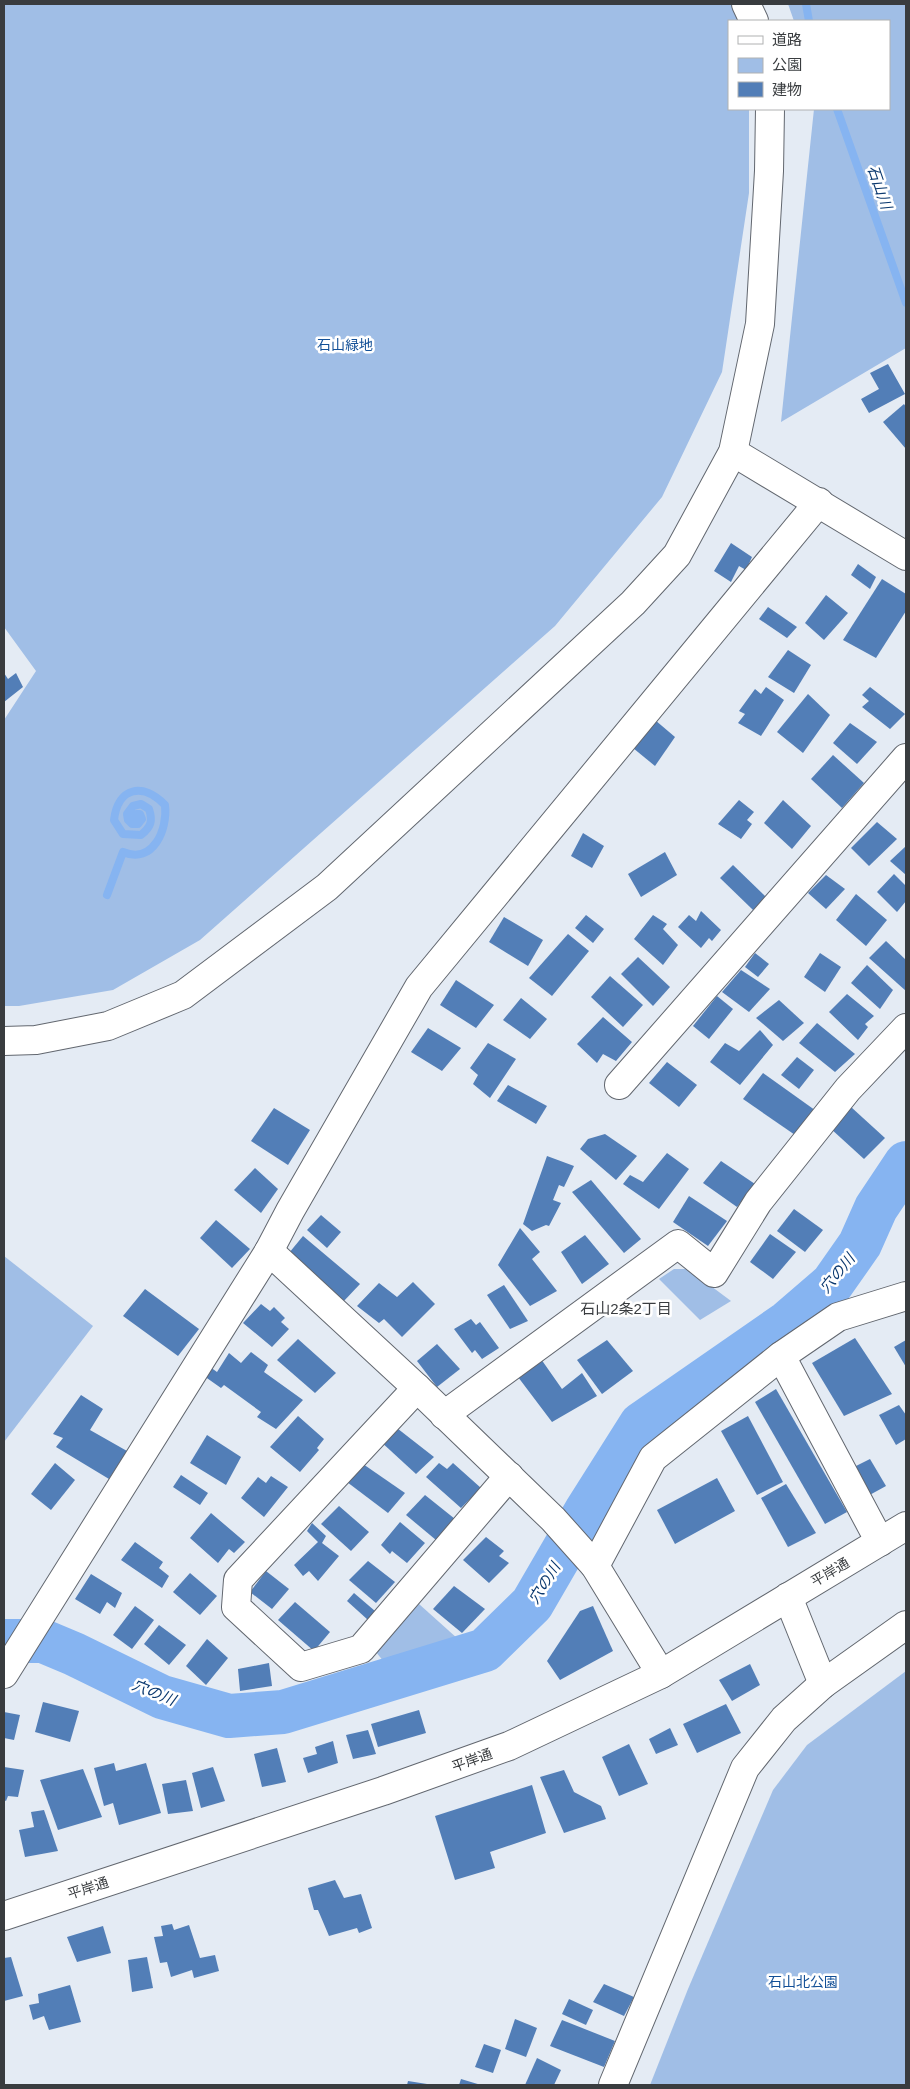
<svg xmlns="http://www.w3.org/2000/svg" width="910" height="2089" font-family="Helvetica,'Noto Sans JP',sans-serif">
	<rect width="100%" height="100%" fill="#e4ebf4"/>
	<g fill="#a0bee6">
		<polygon points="4,4 732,4 739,21 729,21 729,109 749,109 749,193 722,372 662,497 555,626 200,940 113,990 19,1006 4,1006 4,720 36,671 4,627"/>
		<polygon points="788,4 906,4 906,348 781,422 814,109 889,109 889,21 794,21"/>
		<polygon points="4,1256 93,1326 4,1442"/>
		<polygon points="674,1269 688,1269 731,1301 700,1320 659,1279"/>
		<polygon points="419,1604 458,1639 384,1662 376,1652"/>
		<polygon points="906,1671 906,2085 650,2085 688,1989 773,1790 807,1745"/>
	</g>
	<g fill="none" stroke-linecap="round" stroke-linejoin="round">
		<g stroke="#86b4f1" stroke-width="8">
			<polyline points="806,4 809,21"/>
			<polyline points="837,109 906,303"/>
			<path d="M107,895L123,852C153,865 168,829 165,805C143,782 118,787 114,820L123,834L141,835C151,827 153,821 149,809L141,804L133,806L127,814L128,820L132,824H138L142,819L140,814H136L135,817L138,818"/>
		</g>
		<polyline stroke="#86b4f1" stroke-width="44" points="4,1641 43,1641 74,1654 162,1697 229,1716 283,1712 485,1650 532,1604 586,1511 641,1424 788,1322 832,1284 860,1244 876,1208 906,1163"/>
	</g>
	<g fill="#527eb7">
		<polygon points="888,364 905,394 869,413 861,399 879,389 870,373"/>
		<polygon points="904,404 906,407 906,449 883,422"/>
		<polygon points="731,543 752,557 746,570 739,566 731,582 714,571"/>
		<polygon points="858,564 876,577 870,589 851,575"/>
		<polygon points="882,579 906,594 906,611 876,658 843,640"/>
		<polygon points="826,595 848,613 824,640 805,623"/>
		<polygon points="768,607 797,627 787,638 759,619"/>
		<polygon points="788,650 811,665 794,693 768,677"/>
		<polygon points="4,673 8,679 16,673 23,687 4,702"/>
		<polygon points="766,687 784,700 761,736 738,723 745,714 739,711 755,689 761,694"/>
		<polygon points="870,687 905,714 890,729 862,707 869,701 862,695"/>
		<polygon points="808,694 830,715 803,753 777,732"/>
		<polygon points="655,720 675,737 655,766 633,748"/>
		<polygon points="850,723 877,742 857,764 833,743"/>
		<polygon points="833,755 864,783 842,808 811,779"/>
		<polygon points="739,800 754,812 747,820 752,824 741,839 718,824"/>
		<polygon points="783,800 811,826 792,849 764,823"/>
		<polygon points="877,822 897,839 869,866 851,848"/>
		<polygon points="583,833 604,846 592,868 571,856"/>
		<polygon points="906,846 906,875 890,861"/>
		<polygon points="665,852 677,875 641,897 628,874"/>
		<polygon points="733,865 766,897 753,910 720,878"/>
		<polygon points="894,874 906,886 906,901 897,912 877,892"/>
		<polygon points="826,875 845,889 826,909 808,893"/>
		<polygon points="856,894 887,920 866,946 836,920"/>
		<polygon points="701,911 721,930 712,941 709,938 701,948 678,927 689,915 696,921"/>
		<polygon points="586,915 604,929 593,943 575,928"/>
		<polygon points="653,915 667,924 663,929 678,945 663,965 634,939"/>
		<polygon points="504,917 543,940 528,966 489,942"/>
		<polygon points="568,934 589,951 552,996 529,978"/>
		<polygon points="886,941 906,960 906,991 869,958"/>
		<polygon points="755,953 769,964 758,977 745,967"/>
		<polygon points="820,953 841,967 825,992 804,977"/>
		<polygon points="638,957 670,987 653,1006 621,974"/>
		<polygon points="867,965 893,990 880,1009 851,983"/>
		<polygon points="741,970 770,989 749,1012 722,992"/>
		<polygon points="610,976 643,1005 623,1027 591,997"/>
		<polygon points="456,980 494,1005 476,1028 440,1005"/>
		<polygon points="847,994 874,1016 865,1024 868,1027 858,1040 829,1012"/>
		<polygon points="717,996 733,1009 709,1039 693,1026"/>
		<polygon points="521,998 547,1019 530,1039 503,1020"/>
		<polygon points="779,1000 804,1023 783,1041 756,1018"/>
		<polygon points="603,1017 632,1042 616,1061 603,1054 597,1063 577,1044"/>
		<polygon points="817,1023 855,1054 835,1072 799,1043"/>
		<polygon points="428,1028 461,1048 442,1071 411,1052"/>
		<polygon points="760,1030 773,1045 740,1085 710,1062 725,1043 739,1051"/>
		<polygon points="488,1043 516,1059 490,1098 473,1084 478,1075 470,1068"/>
		<polygon points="797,1057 814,1070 799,1089 781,1075"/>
		<polygon points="667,1062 697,1085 679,1107 649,1083"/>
		<polygon points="763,1073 819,1113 798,1137 743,1099"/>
		<polygon points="508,1085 547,1106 536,1124 497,1101"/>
		<polygon points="851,1107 885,1138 864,1159 830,1128"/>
		<polygon points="274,1108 310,1130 288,1165 251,1141"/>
		<polygon points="605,1134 637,1156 616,1180 580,1149 588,1139"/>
		<polygon points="667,1153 689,1169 659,1209 623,1184 630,1175 643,1182"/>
		<polygon points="547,1156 574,1166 564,1187 559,1185 553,1200 561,1203 549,1226 546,1225 532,1231 523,1224"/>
		<polygon points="721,1161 755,1184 737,1207 703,1183"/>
		<polygon points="255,1168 278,1189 261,1213 234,1190"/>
		<polygon points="591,1180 641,1239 624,1253 572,1192"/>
		<polygon points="689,1196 727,1221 708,1246 673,1222"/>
		<polygon points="794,1209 823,1230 805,1252 777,1231"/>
		<polygon points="321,1215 341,1232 327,1248 307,1230"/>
		<polygon points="216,1220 250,1249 232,1268 200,1238"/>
		<polygon points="520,1228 540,1252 532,1259 557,1291 530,1306 498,1265"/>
		<polygon points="770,1234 796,1252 773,1279 750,1262"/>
		<polygon points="585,1235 609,1264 582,1284 561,1252"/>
		<polygon points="303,1236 360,1284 343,1302 289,1253"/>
		<polygon points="413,1282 435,1304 402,1337 384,1319 379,1323 357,1306 379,1283 397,1297"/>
		<polygon points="504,1285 528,1321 510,1329 487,1295"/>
		<polygon points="145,1289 199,1329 178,1356 123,1316"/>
		<polygon points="261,1304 270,1311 274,1307 285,1318 281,1322 289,1329 272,1347 243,1323"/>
		<polygon points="471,1319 476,1325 480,1322 499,1348 482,1359 475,1350 472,1353 454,1329"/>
		<polygon points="855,1338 892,1394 844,1416 812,1363"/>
		<polygon points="298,1339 336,1373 315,1393 277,1360"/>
		<polygon points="607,1340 633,1371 602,1394 577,1360"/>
		<polygon points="906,1340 906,1367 894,1347"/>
		<polygon points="437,1344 460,1369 437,1387 417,1361"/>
		<polygon points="251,1352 268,1365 264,1372 303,1400 276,1429 257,1417 261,1412 224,1385 221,1388 204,1376 210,1367 217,1372 229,1353 241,1363"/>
		<polygon points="541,1359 562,1389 582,1373 597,1396 552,1422 518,1377"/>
		<polygon points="776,1389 847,1512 825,1524 755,1402"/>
		<polygon points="81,1395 103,1409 90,1430 127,1451 109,1479 56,1447 63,1438 53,1434"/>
		<polygon points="899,1405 906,1415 906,1439 896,1445 879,1415"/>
		<polygon points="298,1416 324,1439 317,1448 319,1450 300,1472 270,1447"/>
		<polygon points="748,1416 783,1482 757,1495 721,1431"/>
		<polygon points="393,1425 434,1457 416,1474 379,1440"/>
		<polygon points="207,1435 241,1457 226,1485 190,1463"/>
		<polygon points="870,1459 886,1486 866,1497 852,1468"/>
		<polygon points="55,1463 75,1480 51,1510 31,1494"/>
		<polygon points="439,1463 447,1469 453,1463 481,1488 461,1508 426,1477"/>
		<polygon points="363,1464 405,1493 388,1513 347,1482"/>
		<polygon points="181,1475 208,1493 200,1505 173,1487"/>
		<polygon points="271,1476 288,1487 264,1517 241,1498 258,1477 266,1483"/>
		<polygon points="717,1478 735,1511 675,1544 657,1510"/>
		<polygon points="786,1484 816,1533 788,1547 761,1498"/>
		<polygon points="425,1495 455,1519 436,1540 406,1515"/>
		<polygon points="339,1506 369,1532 351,1551 321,1524"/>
		<polygon points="211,1513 245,1542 234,1553 229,1549 218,1563 190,1538"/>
		<polygon points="400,1522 425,1543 407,1563 392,1551 390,1554 381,1545"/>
		<polygon points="312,1523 326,1536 322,1543 339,1556 318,1581 309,1571 303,1576 294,1565 318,1542 307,1531"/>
		<polygon points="486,1537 504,1551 499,1556 509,1563 489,1583 463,1560"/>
		<polygon points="135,1542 163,1562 159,1568 169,1576 162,1588 121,1560"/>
		<polygon points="368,1561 395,1582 376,1603 349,1580"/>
		<polygon points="266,1571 289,1589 272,1609 250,1592"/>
		<polygon points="190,1573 217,1596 200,1615 173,1592"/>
		<polygon points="91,1574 122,1593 115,1608 107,1602 100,1614 75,1599"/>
		<polygon points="454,1586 485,1609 462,1633 433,1609"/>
		<polygon points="354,1593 375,1611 368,1620 347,1601"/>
		<polygon points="295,1602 330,1632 314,1651 278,1620"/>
		<polygon points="135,1606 154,1620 132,1649 113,1635"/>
		<polygon points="593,1606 613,1651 560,1680 547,1661 580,1611"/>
		<polygon points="159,1625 186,1645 169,1665 144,1644"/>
		<polygon points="207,1639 228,1658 206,1685 186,1666"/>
		<polygon points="269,1663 272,1686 240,1691 238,1669"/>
		<polygon points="750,1664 760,1685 732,1701 719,1680"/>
		<polygon points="43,1702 79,1711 70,1742 35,1732"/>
		<polygon points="726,1704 741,1733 697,1753 683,1724"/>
		<polygon points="419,1710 426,1733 378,1747 371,1724"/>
		<polygon points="4,1712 20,1715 14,1740 4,1738"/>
		<polygon points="670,1728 678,1745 656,1754 649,1739"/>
		<polygon points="368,1730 376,1754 353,1759 346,1735"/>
		<polygon points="333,1741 338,1763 308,1773 303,1758 317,1754 315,1747"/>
		<polygon points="629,1744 648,1784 619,1796 602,1757"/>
		<polygon points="277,1748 286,1782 262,1787 254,1754"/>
		<polygon points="114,1763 116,1771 146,1763 161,1813 119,1825 113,1803 104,1806 94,1768"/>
		<polygon points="4,1767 24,1770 18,1797 8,1796 6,1801 4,1800"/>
		<polygon points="213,1767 225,1801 201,1808 192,1773"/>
		<polygon points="83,1769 102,1817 58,1830 40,1780"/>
		<polygon points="564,1770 574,1792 601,1806 606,1819 564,1833 540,1777"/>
		<polygon points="186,1780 193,1811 168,1814 162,1784"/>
		<polygon points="532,1785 546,1833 490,1852 495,1868 455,1880 435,1816"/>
		<polygon points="44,1810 58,1851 25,1857 19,1830 34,1827 31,1812"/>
		<polygon points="335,1880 344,1898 361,1894 372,1928 359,1933 357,1928 329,1936 318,1910 314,1910 308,1888"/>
		<polygon points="172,1924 174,1930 189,1925 200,1958 215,1955 219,1971 194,1978 192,1970 171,1977 167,1962 160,1963 154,1937 163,1936 161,1926"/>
		<polygon points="103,1926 111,1953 77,1962 67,1937"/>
		<polygon points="11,1957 23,1996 4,2001 4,1958"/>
		<polygon points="147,1957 153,1988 132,1992 128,1960"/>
		<polygon points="604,1984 634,1997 624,2016 593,2002"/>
		<polygon points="70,1985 81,2022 49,2030 44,2016 33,2020 29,2005 39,2003 38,1994"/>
		<polygon points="569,1999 593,2010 586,2025 562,2014"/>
		<polygon points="515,2019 537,2028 526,2057 505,2049"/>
		<polygon points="562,2020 615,2041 604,2067 550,2046"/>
		<polygon points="484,2044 501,2050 493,2073 475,2067"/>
		<polygon points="537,2058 561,2070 554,2085 525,2085"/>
		<polygon points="461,2079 481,2085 459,2085"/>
		<polygon points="408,2081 427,2084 427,2085 407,2085"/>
	</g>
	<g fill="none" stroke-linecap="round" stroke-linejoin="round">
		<defs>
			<g id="street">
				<polyline points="733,452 906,556"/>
				<polyline points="619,1085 906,758"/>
				<polyline points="269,1251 417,1388 553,1519 595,1566 661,1674"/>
				<polyline points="417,1388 238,1580 236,1607 301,1667 361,1649 509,1476"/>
				<polyline points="444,1415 678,1244 714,1273 758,1202 848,1089 906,1028"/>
				<polyline points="880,1542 781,1356 838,1317 906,1296"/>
				<polyline points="595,1566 653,1458 781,1356"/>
				<polyline points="788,1597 823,1684"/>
				<polyline points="4,1674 269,1251 290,1211 419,987 819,502"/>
				<polyline points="613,2085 745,1768 784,1719 823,1684 906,1625"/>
			</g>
			<g id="secondary">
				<polyline points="746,4 754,21"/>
				<polyline points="4,1041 36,1040 108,1026 183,995 327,887 633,603 677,555 733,452 760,324 769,171 770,109"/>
				<polyline points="4,1916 383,1791 509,1746 661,1674 906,1526"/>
			</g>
		</defs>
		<use href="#street" stroke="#62676f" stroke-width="30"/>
		<use href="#secondary" stroke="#62676f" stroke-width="30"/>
		<use href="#street" stroke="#fff" stroke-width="28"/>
		<use href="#secondary" stroke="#fff" stroke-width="28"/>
	</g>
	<g text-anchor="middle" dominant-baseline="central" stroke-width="5" stroke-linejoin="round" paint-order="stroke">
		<g font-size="14" fill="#135097" stroke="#fff">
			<text x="345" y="345">石山緑地</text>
			<text x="803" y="1982">石山北公園</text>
		</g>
		<g font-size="14" fill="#393c3f" stroke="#fff">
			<text transform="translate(830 1572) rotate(-31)">平岸通</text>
			<text transform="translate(472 1760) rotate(-20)">平岸通</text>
			<text transform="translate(88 1888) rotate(-18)">平岸通</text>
		</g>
		<g font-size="15" font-style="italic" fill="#0b396f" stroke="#fff">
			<text transform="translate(880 187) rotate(71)">石山川</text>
			<text transform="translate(837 1273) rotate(-51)">穴の川</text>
			<text transform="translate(544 1583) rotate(-58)">穴の川</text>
			<text transform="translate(154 1692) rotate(22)">穴の川</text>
		</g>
		<g font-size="15" fill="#393c3f" stroke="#fff">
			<text x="626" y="1308">石山2条2丁目</text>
		</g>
	</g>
	<rect width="910" height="2089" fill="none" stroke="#393c3f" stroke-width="10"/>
	<rect x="728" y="20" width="162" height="90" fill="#ffffff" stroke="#b0b1b2"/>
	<rect x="738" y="36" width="25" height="8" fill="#ffffff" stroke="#b0b1b2"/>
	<text x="772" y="45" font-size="15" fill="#393c3f">道路</text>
	<rect x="738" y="58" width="25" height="15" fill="#a0bee6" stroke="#b0b1b2"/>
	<text x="772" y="70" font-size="15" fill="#393c3f">公園</text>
	<rect x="738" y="82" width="25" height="15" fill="#527eb7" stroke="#b0b1b2"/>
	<text x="772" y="95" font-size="15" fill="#393c3f">建物</text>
</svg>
